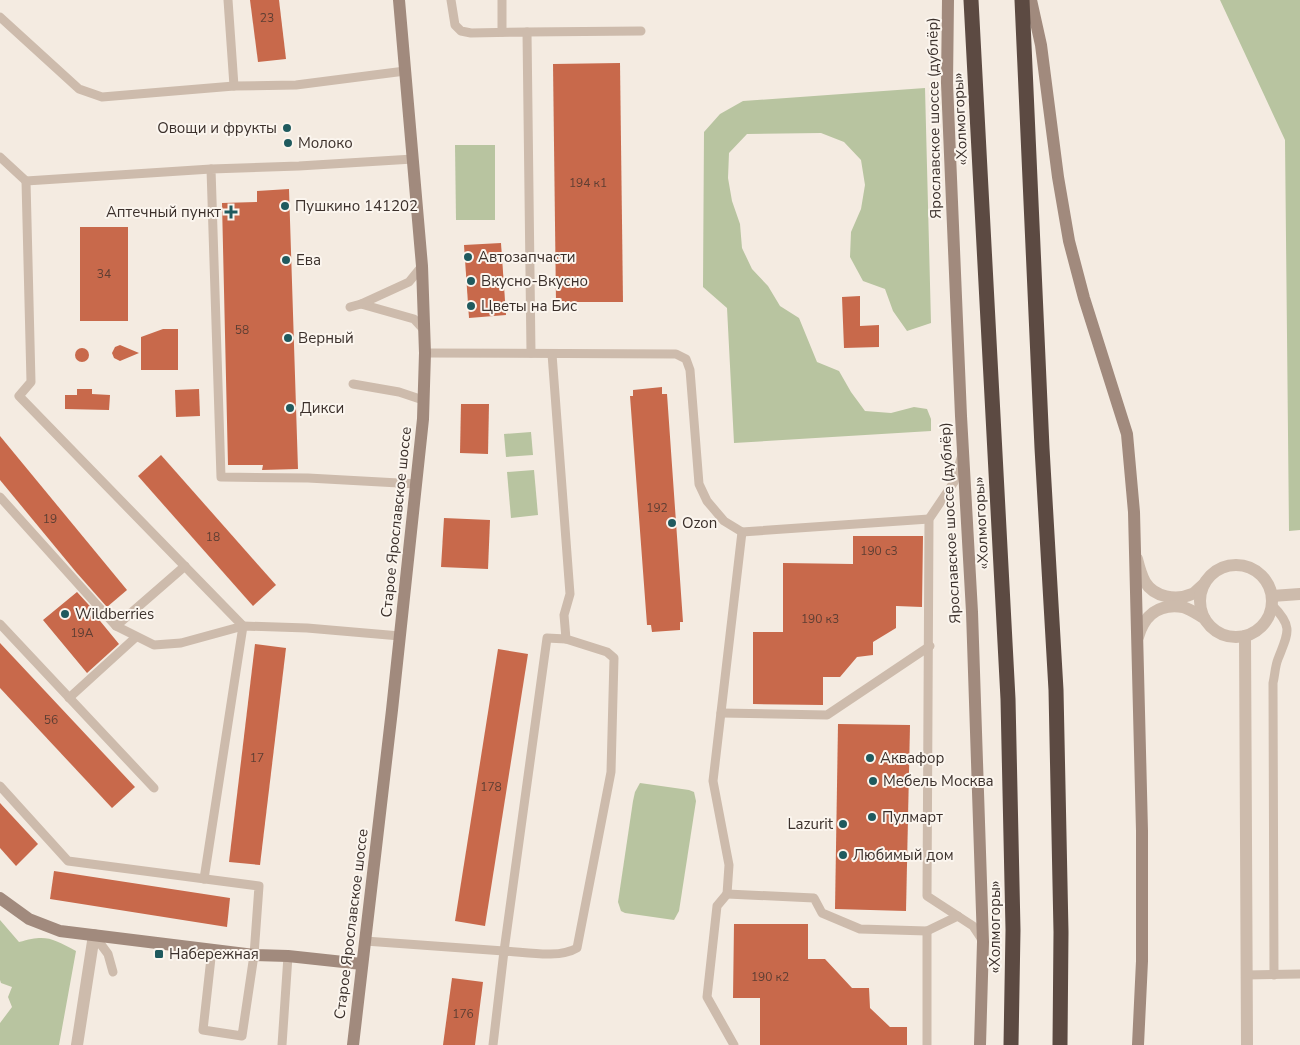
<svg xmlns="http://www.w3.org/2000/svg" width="1300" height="1045" font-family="'Nunito Sans',sans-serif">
	<rect width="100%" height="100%" fill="#f4ebe1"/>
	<g fill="#b8c4a0">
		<polygon points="1220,0 1300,0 1300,530 1289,531 1285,140"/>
		<polygon points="925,88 931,323 907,331 893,311 885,289 863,281 850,257 851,232 861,209 865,185 861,160 844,142 821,133 747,134 729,153 728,178 732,201 740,224 742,248 752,269 768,286 780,306 799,318 817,362 839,371 851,392 865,411 891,413 914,407 927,409 931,419 931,431 734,443 727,308 703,287 704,132 720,114 743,101"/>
		<polygon points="455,145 495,145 495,220 456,220"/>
		<polygon points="531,432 533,455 506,457 504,434"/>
		<polygon points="534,470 538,515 511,518 507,472"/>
		<polygon points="640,783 689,790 694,792 696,801 679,911 674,920 625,913 621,911 618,902 633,801 635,792"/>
		<path d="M0,920L19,942C46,934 52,938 76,951L59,1045H0V1023L12,1007L8,997L12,987L1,983L0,980Z"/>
	</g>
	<g fill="#c8694b">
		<polygon points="250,0 279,0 286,59 258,62"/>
		<polygon points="620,63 623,302 556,302 553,64"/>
		<polygon points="289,189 298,469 262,470 263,465 228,465 222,203 257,202 257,191"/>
		<rect x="80" y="227" width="48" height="94"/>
		<polygon points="501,243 506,315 469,318 464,245"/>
		<polygon points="860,296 860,326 879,325 879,347 844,348 842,297"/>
		<polygon points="163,329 178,329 178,370 141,370 141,337"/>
		<polygon points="120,345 139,353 120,361 114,358 112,353 115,347"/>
		<circle cx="82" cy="355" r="7"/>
		<polygon points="662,387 662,394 667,394 683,622 680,622 680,630 652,632 651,625 647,625 630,396 633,396 633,390"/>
		<polygon points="77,389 92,389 92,394 110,395 109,410 65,409 65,395 77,395"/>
		<polygon points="199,389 200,416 176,417 175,390"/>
		<polygon points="461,404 489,404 488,454 460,453"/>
		<polygon points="0,436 127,590 107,607 76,572 0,480"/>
		<polygon points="161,455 276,585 253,606 138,476"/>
		<polygon points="444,518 490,520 488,569 441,567"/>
		<polygon points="853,536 923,536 922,607 896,606 896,628 873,642 873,655 857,657 840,677 823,677 823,705 753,704 753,632 783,632 783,563 853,564"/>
		<polygon points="77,592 98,615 96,616 119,644 87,673 43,620"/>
		<polygon points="0,643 135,787 112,808 0,688"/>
		<polygon points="255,644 286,648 260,865 229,862"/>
		<polygon points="498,649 528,654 485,926 455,921"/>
		<polygon points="838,724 910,725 906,911 835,909"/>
		<polygon points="0,803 38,844 16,866 0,848"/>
		<polygon points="54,871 230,898 227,927 50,899"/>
		<polygon points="734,924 808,924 808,959 825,959 852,988 869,988 870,1008 890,1027 907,1027 907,1045 760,1045 760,998 733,998"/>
		<polygon points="452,978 483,982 475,1045 443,1045"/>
	</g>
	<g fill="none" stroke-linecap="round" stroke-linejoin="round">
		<g stroke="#cdbbac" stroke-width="9">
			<polyline points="228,0 234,86"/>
			<polyline points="451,0 455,25 461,31 471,33 527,32 531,353"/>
			<polyline points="502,0 502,32"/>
			<polyline points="0,17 79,89 102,97 234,86 296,85 405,71"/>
			<polyline points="527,32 641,31"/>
			<polyline points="0,157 26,181"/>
			<polyline points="413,159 299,166 211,169 221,477 308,478 417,484"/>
			<polyline points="361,304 414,319 425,331"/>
			<polyline points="350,307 361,304 409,282 422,266"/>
			<polyline points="425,353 676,354 686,359 690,370 699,484 707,501 724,521 742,532"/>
			<polyline points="353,384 399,392 423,400"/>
			<polyline points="961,458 954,482 929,519 927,896 973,926 983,941"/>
			<polyline points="0,497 116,626 154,645 181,643 243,626 19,396 31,382 26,181 211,169"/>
			<polyline points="929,519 742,532 713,781 729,865 727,894 814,898 822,913 860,929 927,931 958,916"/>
			<path d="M1272,605C1294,627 1288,633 1278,659C1275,666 1275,675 1273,683L1274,975"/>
			<polyline points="0,624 154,788"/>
			<polyline points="116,626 185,566"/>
			<polyline points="69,698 136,637"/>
			<polyline points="721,713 827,715 930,646"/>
			<polyline points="0,786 68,861 259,886 254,955 242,1036 203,1030 212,949"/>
			<polyline points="204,879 243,626 307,628 400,636"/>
			<polyline points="727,894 717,906 707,997 734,1045"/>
			<polyline points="94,935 108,954 113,972"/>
			<polyline points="365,941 504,951 547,638 566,639"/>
			<polyline points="1246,975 1300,974"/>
			<polyline points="282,1045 288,956"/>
			<path d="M493,1045L504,951C525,952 559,959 577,948L611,772L614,658L607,652L566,639L564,615L570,594L552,354"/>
			<polyline points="927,1045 927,931"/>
		</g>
		<g stroke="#cdbbac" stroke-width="12">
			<path d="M1137,559C1139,567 1141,575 1145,582C1154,597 1176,601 1192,594C1196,592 1200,587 1204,584"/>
			<circle cx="1236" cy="601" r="36"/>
			<polyline points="1272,596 1300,594"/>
			<polyline points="1245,636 1247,1045"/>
			<path d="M1138,637C1144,616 1158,603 1183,607C1190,609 1197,614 1204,618"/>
			<polyline points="77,1045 94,935"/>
		</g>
		<g stroke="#a18a7d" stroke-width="12">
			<polyline points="948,0 947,83 961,416 972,612 983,942 980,1045"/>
			<polyline points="1031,0 1041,45 1058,177 1069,241 1084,298 1127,434 1134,512 1142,831 1142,961 1138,1045"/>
			<polyline points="0,898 29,919 60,931 254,955 288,956 362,964"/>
			<polyline points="353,1045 392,710 423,419 425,353 422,266 399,0"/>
		</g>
		<g stroke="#5c4a42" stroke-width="15">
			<polyline points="971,0 1008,699 1013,930 1011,1045"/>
			<polyline points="1022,0 1042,448 1056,690 1061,932 1060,1045"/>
		</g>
	</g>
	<g fill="#1f5a5e" stroke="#fbf5ee" stroke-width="2">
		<circle cx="287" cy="128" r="5"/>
		<circle cx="288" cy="143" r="5"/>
		<circle cx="285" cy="206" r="5"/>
		<path d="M228.5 204.5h5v5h5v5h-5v5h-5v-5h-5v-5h5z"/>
		<circle cx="468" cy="257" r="5"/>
		<circle cx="286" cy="260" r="5"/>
		<circle cx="471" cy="281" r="5"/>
		<circle cx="471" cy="306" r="5"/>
		<circle cx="288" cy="338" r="5"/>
		<circle cx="290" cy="408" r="5"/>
		<circle cx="672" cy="523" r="5"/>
		<circle cx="65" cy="614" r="5"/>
		<circle cx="870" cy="758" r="5"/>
		<circle cx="873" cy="781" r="5"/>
		<circle cx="872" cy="817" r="5"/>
		<circle cx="843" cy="824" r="5"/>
		<circle cx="843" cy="855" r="5"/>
		<rect x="154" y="949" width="10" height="10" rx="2.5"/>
	</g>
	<g text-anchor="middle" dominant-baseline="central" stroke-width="4" stroke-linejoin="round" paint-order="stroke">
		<g font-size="12" fill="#5e3e33">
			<text x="267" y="18">23</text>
			<text x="588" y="183">194 к1</text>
			<text x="104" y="274">34</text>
			<text x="242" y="330">58</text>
			<text x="657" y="508">192</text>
			<text x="50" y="519">19</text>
			<text x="213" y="537">18</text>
			<text x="879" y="551">190 с3</text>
			<text x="820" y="619">190 к3</text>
			<text x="82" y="633">19А</text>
			<text x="51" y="720">56</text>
			<text x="257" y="758">17</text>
			<text x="491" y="787">178</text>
			<text x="770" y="977">190 к2</text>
			<text x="463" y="1014">176</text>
		</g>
		<g font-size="15" fill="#3b302b" stroke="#fbf5ee">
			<text transform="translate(934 118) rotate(-91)">Ярославское шоссе (дублёр)</text>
			<text transform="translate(960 119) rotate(-93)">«Холмогоры»</text>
			<text transform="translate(396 522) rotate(-84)">Старое Ярославское шоссе</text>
			<text transform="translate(950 523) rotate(-93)">Ярославское шоссе (дублёр)</text>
			<text transform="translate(981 523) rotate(-93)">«Холмогоры»</text>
			<text transform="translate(351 924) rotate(-83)">Старое Ярославское шоссе</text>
			<text transform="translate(995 927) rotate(-90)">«Холмогоры»</text>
		</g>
		<g font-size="15" fill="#3b302b" stroke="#fbf5ee" text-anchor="start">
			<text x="277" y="128" text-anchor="end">Овощи и фрукты</text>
			<text x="298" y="143">Молоко</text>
			<text x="295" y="206">Пушкино 141202</text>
			<text x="221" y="212" text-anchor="end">Аптечный пункт</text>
			<text x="478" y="257">Автозапчасти</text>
			<text x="296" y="260">Ева</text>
			<text x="481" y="281">Вкусно-Вкусно</text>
			<text x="481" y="306">Цветы на Бис</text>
			<text x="298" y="338">Верный</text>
			<text x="300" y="408">Дикси</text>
			<text x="682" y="523">Ozon</text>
			<text x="75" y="614">Wildberries</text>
			<text x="880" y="758">Аквафор</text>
			<text x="883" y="781">Мебель Москва</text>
			<text x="882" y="817">Пулмарт</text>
			<text x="833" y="824" text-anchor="end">Lazurit</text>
			<text x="853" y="855">Любимый дом</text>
			<text x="169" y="954">Набережная</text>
		</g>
	</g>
</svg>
